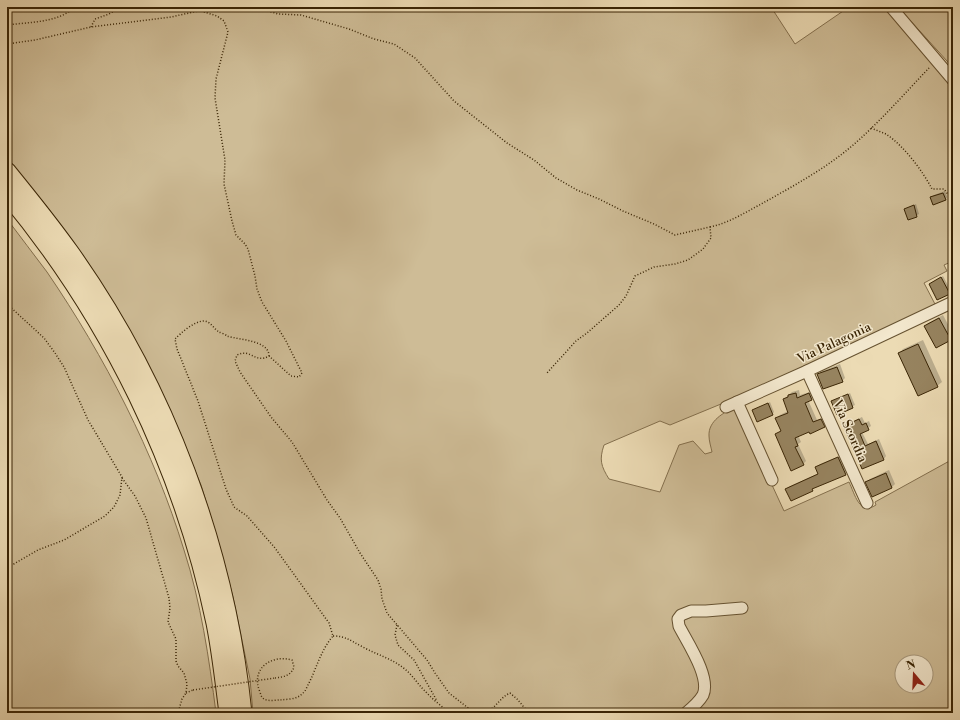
<svg xmlns="http://www.w3.org/2000/svg" width="960" height="720" font-family="'Libre Bodoni',serif">
	<rect width="100%" height="100%" fill="#ecdbb4"/>
	<filter id="stains"><feTurbulence type="fractalNoise" baseFrequency=".005" numOctaves="4"/><feColorMatrix values="0 0 0 0 .2 0 0 0 0 .09 0 0 0 0 .02 0 0 0 .5 -.17"/></filter>
	<radialGradient id="worn" r=".72"><stop offset=".6" stop-color="#630" stop-opacity="0"/><stop offset="1" stop-color="#630" stop-opacity=".3"/></radialGradient>
	<g fill="#cebc96" stroke="#84704e" fill-rule="evenodd">
		<path d="M7,7H771L795,44L849,7H886L953,88V261L944,265L947,271L924,283L936,306L721,404L670,425L660,421L604,445C599,460 601,466 609,479L660,492L679,445L693,441L705,454L712,452C711,447 709,441 709,436C708,421 724,412 736,407L784,511L849,482C855,494 859,516 876,505L875,502L953,459V713H253L250,679L233,597L219,544L201,485L170,411L145,359L117,308L86,260L48,208L7,158ZM902,662H926V686H902Z"/>
		<polygon points="898,7 953,7 953,69 947,61"/>
		<path d="M7,219C20,237 34,254 47,272C105,357 154,452 184,550C201,603 209,658 216,713H7Z"/>
	</g>
	<g fill="#0003">
		<polygon points="945,191 947,197 945,200 931,197 934,195"/>
		<polygon points="916,204 919,214 909,219 905,209"/>
		<polygon points="943,276 951,291 949,293 930,284"/>
		<polygon points="943,315 953,334 953,337 950,339 925,326 928,323"/>
		<polygon points="923,340 942,382 937,386 899,354 903,349"/>
		<polygon points="840,364 845,378 842,381 818,374 822,371"/>
		<polygon points="799,390 800,395 813,391 815,396 808,400 817,420 824,417 828,423 824,427 809,431 798,435 801,442 798,444 806,461 803,464 776,434 782,430 777,418 780,415 788,411 784,399 792,392"/>
		<polygon points="850,393 855,405 837,413 832,401"/>
		<polygon points="770,402 774,412 772,414 753,411"/>
		<polygon points="862,417 865,423 869,421 871,426 862,432 868,444 879,439 886,456 884,459 862,468 845,426 848,424"/>
		<polygon points="842,455 849,471 845,474 816,486 812,490 791,500 786,489 790,486 819,473 816,467 820,464"/>
		<polygon points="889,470 895,484 892,487 872,496 866,482 870,479"/>
	</g>
	<g fill="#978460" stroke="#3a2505">
		<polygon points="943,193 946,200 933,205 930,197"/>
		<polygon points="914,205 917,217 908,220 904,209"/>
		<polygon points="941,277 950,294 937,300 929,284"/>
		<polygon points="939,318 951,340 936,348 924,326"/>
		<polygon points="918,344 938,387 918,396 898,353"/>
		<polygon points="837,367 843,382 823,389 817,374"/>
		<polygon points="796,393 797,398 809,393 812,400 805,403 813,422 821,419 825,427 810,434 809,432 795,438 798,446 795,447 804,465 791,471 775,434 781,431 775,418 788,413 783,399 788,397 788,395"/>
		<polygon points="848,394 853,408 837,415 831,401"/>
		<polygon points="768,403 773,415 757,422 752,410"/>
		<polygon points="859,419 862,425 866,423 869,430 860,434 865,446 876,441 884,460 862,469 844,426"/>
		<polygon points="838,457 846,475 812,489 813,491 791,501 785,489 818,474 815,467"/>
		<polygon points="886,473 892,488 872,497 865,482"/>
	</g>
	<g fill="none" stroke-linecap="round" stroke-linejoin="round">
		<defs>
			<g id="minor">
				<polyline points="891,7 953,80"/>
				<polyline points="807,371 867,503"/>
				<polyline points="737,402 772,480"/>
				<polyline points="726,407 807,371 953,302"/>
				<path d="M686,713C692,708 699,702 703,695C711,677 687,642 679,626L678,619L681,615L691,611H706L742,608"/>
			</g>
			<g id="highway">
				<path d="M7,171C29,198 50,224 70,252C166,387 226,548 243,713"/>
				<path d="M7,194C110,318 182,466 215,623C221,653 224,683 228,713"/>
			</g>
		</defs>
		<use href="#minor" stroke="#665231" stroke-width="13"/>
		<use href="#highway" stroke="#3a2505" stroke-width="19"/>
		<g stroke="#3a2505" stroke-width="1.5" stroke-dasharray="1 2" stroke-linecap="butt">
			<polyline points="244,7 265,10 278,14 301,15 349,29 374,39 394,44 415,58 454,101 507,143 534,160 556,178 577,190 599,199 623,211 654,224 675,235 710,227 711,238 703,249 688,260 675,264 654,267 635,276 626,296 619,305 587,333 576,341 546,374"/>
			<polyline points="201,11 217,16 224,21 228,32 216,79 215,98 225,160 224,184 232,221 236,235 245,244 248,249 255,276 257,289 262,302 286,341 302,373 299,377 291,376 269,356"/>
			<path d="M7,25C29,22 58,23 75,7"/>
			<polyline points="91,27 95,19 109,14 121,7"/>
			<polyline points="7,44 35,40 91,27 171,17 216,7"/>
			<path d="M871,128C876,130 881,132 886,134C904,146 922,170 932,189H944L953,201"/>
			<path d="M710,227C729,223 746,212 763,203C797,184 832,165 861,138C885,116 907,91 929,68"/>
			<polyline points="7,304 44,338 55,353 64,367 88,420 122,477 120,495 114,507 105,516 64,540 38,550 7,568"/>
			<polyline points="122,478 135,496 146,518 169,598 170,608 168,622 176,639 176,661 178,666 184,673 187,684 186,693 182,699 178,713"/>
			<polyline points="397,625 395,635 398,645 414,660 437,701"/>
			<path d="M333,636C346,636 351,641 361,646C377,655 394,659 407,671C414,677 419,686 426,692C433,700 442,706 449,713"/>
			<path d="M275,678C283,677 291,676 294,667L292,660C271,654 250,669 260,692C261,696 262,699 267,700C271,701 276,700 280,700C287,699 297,700 303,693C306,691 307,686 309,683C317,667 321,650 333,636L329,623L275,548L247,516L234,507L226,489L198,401L177,349L175,339C181,333 194,321 204,321C210,321 214,329 219,332C221,333 225,334 227,336C239,340 269,340 269,356C255,364 251,348 237,355L235,361L240,372L271,417L292,442L327,500L340,518L360,553L378,580L381,589L382,599L387,613L427,660L435,673L449,693L472,711L476,713"/>
			<polyline points="186,693 193,690"/>
			<path d="M484,713C496,709 499,698 510,693L517,699L529,713"/>
		</g>
		<use href="#minor" stroke="#f3e8ce" stroke-width="11"/>
		<use href="#highway" stroke="#ecdbb4" stroke-width="17"/>
		<polyline stroke="#3a2505" stroke-width="1.5" stroke-dasharray="1 2" stroke-linecap="butt" points="193,690 275,678"/>
	</g>
	<g text-anchor="middle" dominant-baseline="central" stroke-width="3" stroke-linejoin="round" paint-order="stroke">
		<g font-size="13" fill="#3a2505" stroke="#f3e8ce">
			<text transform="translate(834 343) rotate(-25)">Via Palagonia</text>
			<text transform="translate(850 431) rotate(66)">Via Scordia</text>
		</g>
	</g>
	<rect width="960" height="720" fill="none" stroke="#ecdbb4" stroke-width="24"/>
	<rect x="8" y="8" width="944" height="704" fill="none" stroke="#3a2505" stroke-width="2"/>
	<rect x="12" y="12" width="936" height="696" fill="none" stroke="#3a2505"/>
	<g transform="translate(914 674) rotate(341)"><circle r="19" fill="#f3e8ce" stroke="#a99a7e"/>
	<path d="M0-3L7 15L0 10L-7 15Z" fill="#8f2418"/>
	<text y="-6" font-size="11" font-weight="bold" text-anchor="middle" fill="#3a2505">N</text>
	</g>
	<rect width="100%" height="100%" filter="url(#stains)"/>
	<rect width="100%" height="100%" fill="url(#worn)"/>
</svg>
